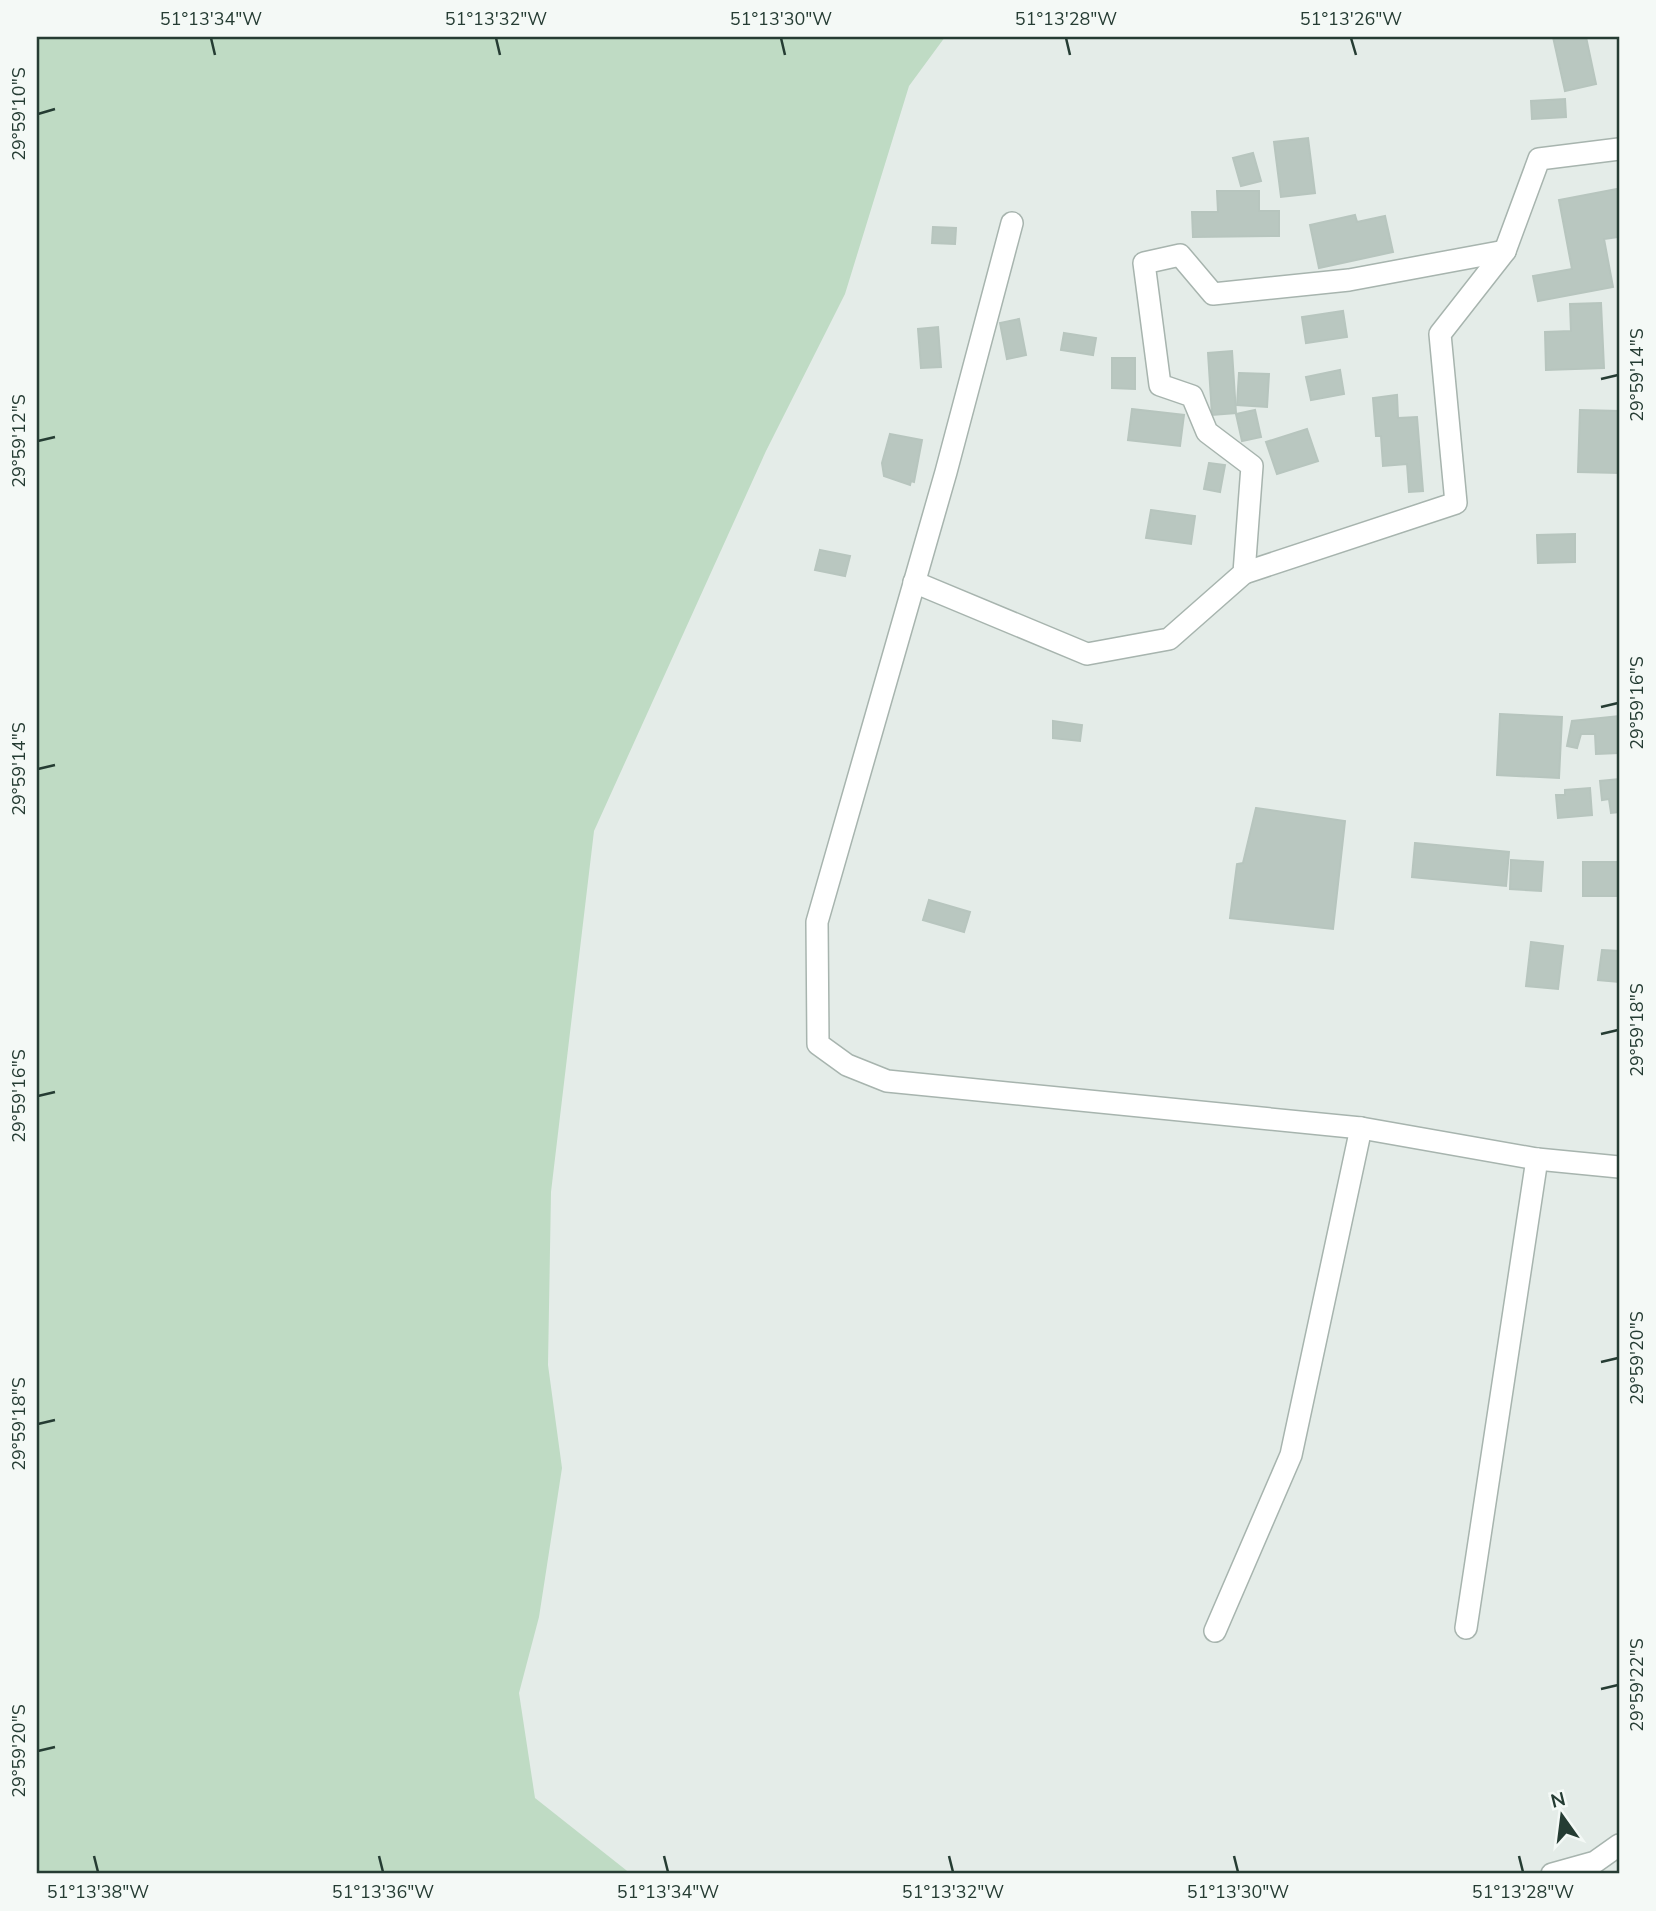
<svg xmlns="http://www.w3.org/2000/svg" width="1656" height="1911" font-family="'Nunito Sans',sans-serif">
	<rect width="100%" height="100%" fill="#e4ece8"/>
	<polygon fill="#bfdbc4" points="37,37 945,37 909,86 845,294 766,451 594,831 551,1192 548,1365 562,1468 539,1617 519,1693 535,1798 631,1874 37,1874"/>
	<g fill="#b9c7c0" stroke="#b7c5be" stroke-width="2">
		<polygon points="1553,37 1586,37 1596,84 1565,91"/>
		<polygon points="1565,99 1566,117 1532,119 1531,101"/>
		<polygon points="1308,138 1315,193 1281,197 1274,142"/>
		<polygon points="1253,153 1261,181 1241,186 1233,158"/>
		<polygon points="1617,189 1619,237 1604,239 1613,287 1538,301 1533,276 1572,269 1559,200"/>
		<polygon points="1217,191 1259,191 1259,211 1279,211 1279,236 1193,237 1192,212 1218,212"/>
		<polygon points="1355,215 1357,222 1385,216 1393,252 1319,268 1310,225"/>
		<polygon points="933,227 956,228 955,244 932,243"/>
		<polygon points="1601,303 1604,368 1546,370 1545,332 1571,331 1570,304"/>
		<polygon points="1343,311 1347,337 1306,343 1302,317"/>
		<polygon points="1019,319 1026,355 1007,359 1000,323"/>
		<polygon points="938,327 941,367 921,368 918,329"/>
		<polygon points="1064,333 1096,338 1093,355 1061,350"/>
		<polygon points="1232,351 1236,413 1212,415 1208,353"/>
		<polygon points="1112,358 1135,358 1135,389 1112,388"/>
		<polygon points="1340,370 1344,394 1311,400 1306,377"/>
		<polygon points="1239,373 1269,374 1267,407 1237,405"/>
		<polygon points="1397,395 1398,418 1417,417 1423,491 1409,492 1407,464 1383,466 1381,436 1376,436 1373,398"/>
		<polygon points="1132,409 1184,415 1180,446 1128,440"/>
		<polygon points="1255,410 1261,437 1242,441 1236,414"/>
		<polygon points="1580,410 1619,411 1619,473 1578,472"/>
		<polygon points="1307,429 1318,461 1277,474 1266,442"/>
		<polygon points="890,434 922,440 914,482 911,481 910,485 884,476 882,463"/>
		<polygon points="1209,463 1225,465 1220,492 1204,489"/>
		<polygon points="1151,510 1195,516 1191,544 1146,538"/>
		<polygon points="1575,534 1575,562 1538,563 1537,535"/>
		<polygon points="820,550 850,556 845,576 815,570"/>
		<polygon points="1500,714 1562,717 1559,778 1497,775"/>
		<polygon points="1619,716 1619,753 1596,754 1595,734 1581,734 1577,748 1567,746 1572,721"/>
		<polygon points="1053,721 1082,725 1080,741 1053,738"/>
		<polygon points="1619,779 1619,812 1611,813 1609,799 1602,800 1600,781"/>
		<polygon points="1590,788 1592,815 1558,818 1556,795 1565,795 1565,790"/>
		<polygon points="1256,808 1345,821 1333,929 1230,918 1237,864 1243,863"/>
		<polygon points="1415,843 1509,852 1506,886 1412,877"/>
		<polygon points="1511,860 1543,862 1541,891 1510,889"/>
		<rect x="1583" y="862" width="36" height="34"/>
		<polygon points="929,900 970,912 964,932 923,920"/>
		<polygon points="1531,942 1563,946 1558,989 1526,986"/>
		<polygon points="1602,950 1619,951 1619,982 1598,980"/>
	</g>
	<g fill="none" stroke-linecap="round" stroke-linejoin="round">
		<defs>
			<g id="minor">
				<polyline points="1012,223 946,472 817,922 818,1044 847,1065 887,1081 1361,1128 1537,1159 1619,1167"/>
				<polyline points="1244,573 1456,503 1440,334 1505,251 1539,159 1619,149"/>
				<polyline points="914,582 1087,654 1169,639 1244,573 1252,466 1207,432 1192,396 1160,385 1144,263 1180,255 1213,294 1349,280 1505,251"/>
				<polyline points="1466,1628 1537,1159"/>
				<polyline points="1215,1631 1291,1455 1361,1128"/>
				<polyline points="1552,1874 1595,1862 1619,1845"/>
			</g>
		</defs>
		<use href="#minor" stroke="#a7b4ae" stroke-width="24"/>
		<use href="#minor" stroke="#fff" stroke-width="21"/>
	</g>
	<path fill="none" stroke="#253c33" stroke-width="2.5" d="M211,38L215,55M496,38L500,55M781,38L785,55M1066,38L1070,55M1351,38L1356,55M38,114L55,109M1601,379L1618,375M38,441L55,437M1601,707L1618,703M38,769L55,765M1601,1034L1618,1030M38,1096L55,1092M1601,1362L1618,1358M38,1424L55,1420M1601,1689L1618,1685M38,1751L55,1747M94,1856L98,1872M379,1856L383,1872M664,1856L668,1872M949,1856L953,1872M1234,1856L1238,1872M1519,1856L1523,1872"/>
	<rect width="1656" height="1911" fill="none" stroke="#f4f9f6" stroke-width="77"/>
	<g transform="translate(1562 1816) rotate(346)" stroke="#f4f9f6" stroke-width="5" paint-order="stroke">
	<path d="M0-5L12 26L0 18L-12 26Z" fill="#253c33"/>
	<text y="-10" font-size="19" font-weight="bold" text-anchor="middle" fill="#253c33">N</text>
	</g>
	<rect x="38" y="38" width="1580" height="1834" fill="none" stroke="#253c33" stroke-width="2.5"/>
	<g font-size="18" text-anchor="middle" fill="#253c33">
		<text x="211" y="25">51°13'34"W</text>
		<text x="496" y="25">51°13'32"W</text>
		<text x="781" y="25">51°13'30"W</text>
		<text x="1066" y="25">51°13'28"W</text>
		<text x="1351" y="25">51°13'26"W</text>
		<text transform="translate(19 114) rotate(-90)" y="6">29°59'10"S</text>
		<text transform="translate(1637 375) rotate(-90)" y="6">29°59'14"S</text>
		<text transform="translate(19 441) rotate(-90)" y="6">29°59'12"S</text>
		<text transform="translate(1637 703) rotate(-90)" y="6">29°59'16"S</text>
		<text transform="translate(19 769) rotate(-90)" y="6">29°59'14"S</text>
		<text transform="translate(1637 1030) rotate(-90)" y="6">29°59'18"S</text>
		<text transform="translate(19 1096) rotate(-90)" y="6">29°59'16"S</text>
		<text transform="translate(1637 1358) rotate(-90)" y="6">29°59'20"S</text>
		<text transform="translate(19 1424) rotate(-90)" y="6">29°59'18"S</text>
		<text transform="translate(1637 1685) rotate(-90)" y="6">29°59'22"S</text>
		<text transform="translate(19 1751) rotate(-90)" y="6">29°59'20"S</text>
		<text x="98" y="1898">51°13'38"W</text>
		<text x="383" y="1898">51°13'36"W</text>
		<text x="668" y="1898">51°13'34"W</text>
		<text x="953" y="1898">51°13'32"W</text>
		<text x="1238" y="1898">51°13'30"W</text>
		<text x="1523" y="1898">51°13'28"W</text>
	</g>
</svg>
